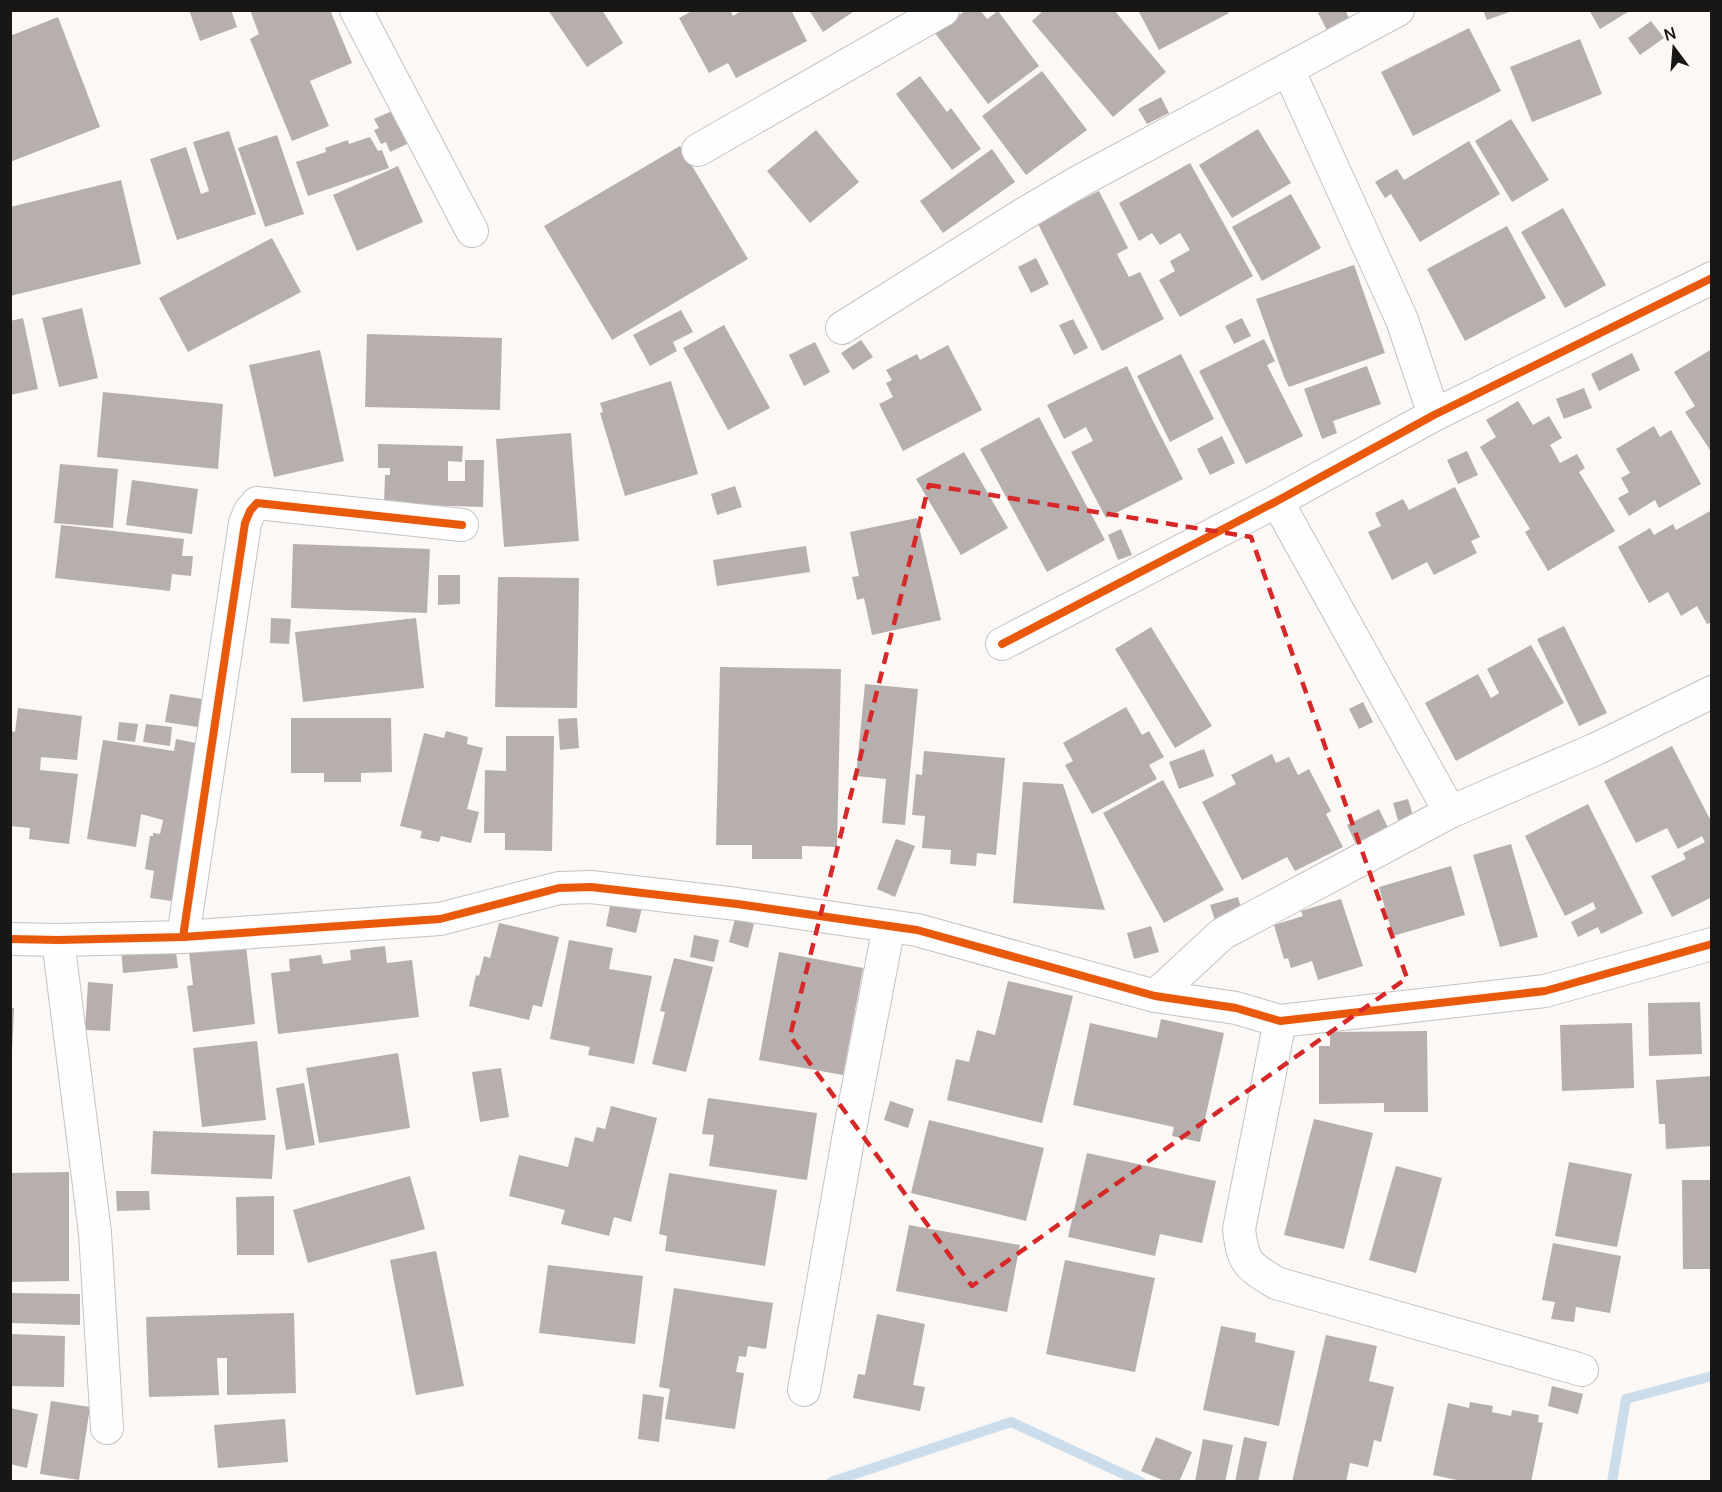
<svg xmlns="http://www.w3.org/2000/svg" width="1722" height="1492" font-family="Manrope,sans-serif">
	<rect width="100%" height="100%" fill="#fbf8f6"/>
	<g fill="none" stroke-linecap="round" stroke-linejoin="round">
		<g stroke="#cbddeb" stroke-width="10">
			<polyline points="831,1482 1011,1422 1141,1482"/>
			<polyline points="1612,1482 1626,1399 1712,1376"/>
		</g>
	</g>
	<g fill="#b7afae">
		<polygon points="189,10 231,10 237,27 200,41"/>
		<polygon points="250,10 330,10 352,63 310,81 329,126 292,141 250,39 259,34"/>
		<polygon points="548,10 602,10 623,43 587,67"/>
		<polygon points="694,10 730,10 733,16 742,10 791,10 807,41 736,78 728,63 709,73 679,18"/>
		<polygon points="809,10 856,10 823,32"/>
		<polygon points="966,10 980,10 987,19 998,11 1039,66 988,104 935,33"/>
		<polygon points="1044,10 1114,10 1166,72 1113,117 1032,21"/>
		<polygon points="1138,10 1227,10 1229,13 1159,50"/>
		<polygon points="1323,10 1345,10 1350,20 1328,32 1318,13"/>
		<polygon points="1483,10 1511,10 1512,11 1487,20"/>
		<polygon points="1589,10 1631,10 1600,29"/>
		<polygon points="58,17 100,127 10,162 10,36"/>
		<polygon points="1651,21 1664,38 1640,55 1628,38"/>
		<polygon points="1469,28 1501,91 1413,136 1381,72"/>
		<polygon points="1580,39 1602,94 1532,122 1510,67"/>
		<polygon points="1042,71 1087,130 1026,175 982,116"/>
		<polygon points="920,76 947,112 951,108 981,149 952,170 896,94"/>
		<polygon points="1161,97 1169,113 1147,124 1138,109"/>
		<polygon points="392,111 407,144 390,152 386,142 381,144 374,130 379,128 374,119"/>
		<polygon points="1511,119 1549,180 1512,202 1475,141"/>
		<polygon points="1258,129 1291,183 1232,218 1199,165"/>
		<polygon points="816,130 859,182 810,223 767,171"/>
		<polygon points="229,131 256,214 177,240 150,159 186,147 201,194 209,191 193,142"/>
		<polygon points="277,135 304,214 265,227 238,148"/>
		<polygon points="370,137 378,151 382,150 389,168 308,196 296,162 326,152 325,148 348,140 349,144"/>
		<polygon points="1469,141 1500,194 1420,242 1391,194 1385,198 1375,182 1397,169 1404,180"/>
		<polygon points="680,146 748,259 612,340 544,226"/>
		<polygon points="992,149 1015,182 943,233 920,201"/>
		<polygon points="1190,163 1253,276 1180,317 1159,280 1175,271 1170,261 1190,250 1180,233 1160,245 1152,233 1139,241 1119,203"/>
		<polygon points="398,166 423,222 357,251 333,195"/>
		<polygon points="121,180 141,264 10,296 10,207"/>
		<polygon points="1099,191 1128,248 1117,254 1129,277 1140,272 1164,319 1102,351 1037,222"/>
		<polygon points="1291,194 1321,248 1262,281 1232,227"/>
		<polygon points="1563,208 1606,285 1565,308 1521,232"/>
		<polygon points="1507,226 1546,298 1465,341 1427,269"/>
		<polygon points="272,238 301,292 188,352 159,298"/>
		<polygon points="1036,258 1049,284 1031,293 1018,267"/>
		<polygon points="1354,265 1385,353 1289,387 1284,377 1256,299"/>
		<polygon points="82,308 98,378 59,387 42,318"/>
		<polygon points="681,310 693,332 673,342 677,351 650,366 633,335"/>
		<polygon points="23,318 38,389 10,395 10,321"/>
		<polygon points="1242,318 1251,336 1234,344 1225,326"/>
		<polygon points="1073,319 1088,348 1074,355 1059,325"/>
		<polygon points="724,325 770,408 728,430 683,348"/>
		<polygon points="367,334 502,338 500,410 365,407"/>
		<polygon points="1264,339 1275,361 1267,365 1303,436 1246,464 1199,371"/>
		<polygon points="861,340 873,357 853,370 841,353"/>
		<polygon points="815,342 830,372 804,386 789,355"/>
		<polygon points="948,345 982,410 903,451 879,404 893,397 886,383 892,380 886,370 917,354 920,360"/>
		<polygon points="1712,349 1712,453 1685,412 1695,406 1674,372"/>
		<polygon points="320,350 344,461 274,477 249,365"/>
		<polygon points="1632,353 1640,370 1599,391 1591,374"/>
		<polygon points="1181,354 1214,419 1170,442 1137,376"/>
		<polygon points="1127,366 1154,423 1183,479 1106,518 1071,452 1093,441 1086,427 1064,439 1047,405"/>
		<polygon points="1367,366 1381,404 1333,421 1337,433 1322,439 1304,389"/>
		<polygon points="671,381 698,474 625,496 600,413 603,412 600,403"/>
		<polygon points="1584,388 1592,408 1564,419 1556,399"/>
		<polygon points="103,392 223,404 218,469 97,457"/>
		<polygon points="1518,401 1533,425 1549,416 1562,438 1550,445 1560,463 1577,454 1585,468 1579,472 1615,531 1548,571 1525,532 1530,529 1480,447 1496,437 1486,420"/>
		<polygon points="1039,417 1105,540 1047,572 980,449"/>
		<polygon points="1654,426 1660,437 1671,430 1701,484 1659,508 1655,500 1629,516 1618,498 1629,492 1621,478 1630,473 1616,449"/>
		<polygon points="571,433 579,541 504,547 496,439"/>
		<polygon points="1222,436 1235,463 1210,475 1197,449"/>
		<polygon points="378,444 463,446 462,462 448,461 448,481 465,481 465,460 484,460 483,507 384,504 385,475 390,475 390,468 378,468"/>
		<polygon points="1467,451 1478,475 1458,484 1447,460"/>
		<polygon points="964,452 1008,528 961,555 916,479"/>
		<polygon points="60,464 118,469 113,528 54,523"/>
		<polygon points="132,480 198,489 192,534 126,525"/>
		<polygon points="735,486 742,507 717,515 711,494"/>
		<polygon points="1455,487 1480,537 1471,541 1477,553 1434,575 1427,562 1392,580 1368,532 1381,526 1375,513 1403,499 1409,510"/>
		<polygon points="1712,510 1712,622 1707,624 1697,606 1681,616 1668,592 1649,603 1618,547 1650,528 1654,535 1673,524 1676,530"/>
		<polygon points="917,518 941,620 872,635 864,598 857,600 852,577 859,576 850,532"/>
		<polygon points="61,525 184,539 182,556 193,556 191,576 172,574 170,591 55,578"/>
		<polygon points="1121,529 1132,555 1118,560 1108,535"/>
		<polygon points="293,544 430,549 427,613 291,608"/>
		<polygon points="806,546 810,572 717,586 713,560"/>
		<polygon points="438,575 460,575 460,604 438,605"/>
		<polygon points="498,577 579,578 577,708 495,707"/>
		<polygon points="271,618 291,619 289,644 270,643"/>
		<polygon points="416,618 424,688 303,702 295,632"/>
		<polygon points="1564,626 1607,713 1579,726 1537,639"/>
		<polygon points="1151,627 1212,726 1175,748 1115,649"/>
		<polygon points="1531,645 1564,703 1456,761 1425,703 1478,674 1491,698 1499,693 1487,669"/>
		<polygon points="720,667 841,669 837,847 802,846 802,859 752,859 752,845 716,845"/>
		<polygon points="865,684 918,689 905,825 882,823 886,779 856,776"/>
		<polygon points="170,694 208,700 204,728 165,722"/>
		<polygon points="1363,702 1373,722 1359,729 1349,709"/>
		<polygon points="1126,707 1142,735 1149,731 1164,757 1149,765 1157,779 1092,814 1065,765 1073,761 1063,743"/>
		<polygon points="18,708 82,716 77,760 41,757 40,770 78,774 69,844 29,839 30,828 10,826 10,740 11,731 15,732"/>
		<polygon points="291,718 391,718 392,772 361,773 361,782 324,782 324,773 291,773"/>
		<polygon points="577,718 579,748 560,750 558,719"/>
		<polygon points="119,722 138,724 135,742 117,740"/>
		<polygon points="146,724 172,727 170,746 143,742"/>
		<polygon points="446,731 468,737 467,744 483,748 467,809 479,812 471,843 441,836 439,842 420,838 422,831 400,826 424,733 444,738"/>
		<polygon points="506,736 554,736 552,851 505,850 505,833 484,833 485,770 506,771"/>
		<polygon points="176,739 196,743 172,901 150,898 154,871 145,869 150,836 153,836 153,833 160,834 163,820 141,814 136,847 87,839 103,740 174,751"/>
		<polygon points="1672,746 1712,823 1712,897 1672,917 1651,876 1686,859 1683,853 1705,842 1702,836 1678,849 1667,828 1636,843 1604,781"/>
		<polygon points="1204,749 1214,776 1179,789 1169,762"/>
		<polygon points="924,751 1005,758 996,855 977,853 976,866 950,864 951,850 922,848 925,816 912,815 916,774 922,775"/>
		<polygon points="1272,754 1276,763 1289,757 1298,775 1309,769 1331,811 1326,814 1343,847 1295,871 1287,857 1242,880 1202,802 1236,784 1231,775"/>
		<polygon points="1163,780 1224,890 1164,923 1103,813"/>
		<polygon points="1023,782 1063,784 1105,910 1013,903"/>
		<polygon points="1408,799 1414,819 1399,824 1393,803"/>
		<polygon points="1588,804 1643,913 1601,934 1598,927 1578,937 1571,922 1596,909 1593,902 1565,916 1525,836"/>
		<polygon points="1379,809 1393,838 1360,853 1347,825"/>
		<polygon points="896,839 915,846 895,897 877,889"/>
		<polygon points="1511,844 1538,937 1500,947 1473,855"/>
		<polygon points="1451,866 1465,915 1393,936 1379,887"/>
		<polygon points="1238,897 1244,919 1217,927 1210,905"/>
		<polygon points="1341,899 1363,966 1318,980 1312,961 1291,968 1288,958 1284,959 1274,925 1303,916 1301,911"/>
		<polygon points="611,901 642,908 636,933 606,926"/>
		<polygon points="735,919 754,924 748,948 729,942"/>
		<polygon points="499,923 559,937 542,1007 533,1005 529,1020 469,1006 476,975 479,976 484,956 490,958"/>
		<polygon points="1151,926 1159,952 1134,959 1127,933"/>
		<polygon points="694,935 719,940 714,962 690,957"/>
		<polygon points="569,940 613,948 609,969 652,976 634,1064 588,1055 590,1047 550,1039"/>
		<polygon points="175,943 178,968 123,973 121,947"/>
		<polygon points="246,946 255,1024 193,1032 187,986 193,985 189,952"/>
		<polygon points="385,946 387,963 412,960 419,1017 278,1034 271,973 290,971 289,959 321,955 323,964 351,960 350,950"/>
		<polygon points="779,952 863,968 843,1075 759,1060"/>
		<polygon points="674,958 713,967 686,1072 652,1064 665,1012 660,1011"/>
		<polygon points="1008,981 1073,996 1042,1123 947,1100 956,1059 969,1062 977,1030 995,1035"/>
		<polygon points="88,982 113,984 110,1031 85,1030"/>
		<polygon points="1700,1002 1702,1054 1649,1056 1648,1003"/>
		<polygon points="10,1008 14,1008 12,1052 10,1052"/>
		<polygon points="1161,1019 1224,1033 1200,1142 1172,1136 1174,1127 1073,1105 1090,1023 1157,1038"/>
		<polygon points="1632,1023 1634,1088 1562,1091 1560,1025"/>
		<polygon points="1427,1031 1428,1112 1384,1112 1384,1103 1319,1104 1319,1046 1330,1046 1330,1032"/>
		<polygon points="257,1041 266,1120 202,1127 193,1048"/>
		<polygon points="398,1053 410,1128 319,1143 306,1068"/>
		<polygon points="501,1068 509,1117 480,1122 472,1072"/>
		<polygon points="1712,1076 1712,1146 1666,1149 1665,1124 1659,1124 1656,1080"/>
		<polygon points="304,1083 315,1145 286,1150 276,1088"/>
		<polygon points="708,1098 817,1113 807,1180 709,1166 714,1135 702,1134"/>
		<polygon points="890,1101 914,1109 908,1128 884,1120"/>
		<polygon points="611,1106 657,1118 631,1222 614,1217 609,1236 561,1224 565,1210 509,1196 519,1155 568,1167 575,1137 593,1142 597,1127 605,1129"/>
		<polygon points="1314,1119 1373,1133 1344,1249 1284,1235"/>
		<polygon points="929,1120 1044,1148 1026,1221 911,1193"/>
		<polygon points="153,1131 275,1135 272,1179 151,1174"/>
		<polygon points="1087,1153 1216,1181 1202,1243 1160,1234 1155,1256 1068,1237"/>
		<polygon points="1569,1162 1632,1174 1617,1247 1555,1236"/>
		<polygon points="1396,1166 1442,1178 1416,1273 1369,1260"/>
		<polygon points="69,1172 69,1281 10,1282 10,1173"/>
		<polygon points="669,1173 777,1190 765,1266 665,1251 667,1236 659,1234"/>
		<polygon points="410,1176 425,1229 308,1263 293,1210"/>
		<polygon points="1682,1180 1712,1180 1712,1269 1683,1269"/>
		<polygon points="116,1191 149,1191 150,1210 117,1211"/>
		<polygon points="274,1196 274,1255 237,1255 236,1197"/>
		<polygon points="909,1225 1020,1245 1007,1312 896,1291"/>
		<polygon points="1553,1243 1621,1256 1610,1313 1576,1307 1574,1322 1551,1319 1555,1302 1542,1300"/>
		<polygon points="436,1251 464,1386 416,1395 390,1260"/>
		<polygon points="1065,1260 1155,1278 1135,1372 1046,1354"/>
		<polygon points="548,1265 643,1276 635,1344 539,1333"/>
		<polygon points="674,1288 773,1303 766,1349 748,1346 746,1357 739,1356 736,1372 744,1373 735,1429 665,1419 670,1389 659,1387"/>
		<polygon points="10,1293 80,1294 80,1325 10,1323"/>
		<polygon points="294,1313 296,1393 227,1395 227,1358 217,1358 219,1395 149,1397 146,1317"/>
		<polygon points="877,1314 925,1324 913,1385 925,1387 920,1411 853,1398 858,1374 865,1375"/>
		<polygon points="1221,1326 1256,1333 1255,1342 1295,1351 1279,1426 1203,1410"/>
		<polygon points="10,1334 65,1336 64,1387 10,1386"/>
		<polygon points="1326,1335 1377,1346 1369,1381 1394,1387 1381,1442 1374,1440 1368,1467 1350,1463 1346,1482 1292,1482"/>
		<polygon points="1552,1386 1583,1394 1578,1414 1548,1406"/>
		<polygon points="643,1394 664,1397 659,1442 638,1439"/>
		<polygon points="51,1401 90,1407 79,1480 40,1474"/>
		<polygon points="1470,1402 1493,1406 1492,1412 1511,1416 1512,1410 1539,1415 1538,1422 1543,1423 1531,1482 1466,1482 1433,1475 1448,1403 1469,1408"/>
		<polygon points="10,1408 38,1414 27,1468 10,1464"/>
		<polygon points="285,1419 288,1462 218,1468 214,1425"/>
		<polygon points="1156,1437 1192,1452 1179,1482 1167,1482 1141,1471"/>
		<polygon points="1244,1437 1267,1442 1258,1482 1235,1482"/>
		<polygon points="1203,1439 1233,1445 1225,1482 1195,1482"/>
	</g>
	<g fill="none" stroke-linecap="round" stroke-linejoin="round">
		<defs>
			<g id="minor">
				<polyline points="356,10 472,231"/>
				<polyline points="1288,69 1402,320 1434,415"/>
				<polyline points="698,150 943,10"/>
				<polyline points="842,328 1022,215 1078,182 1398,10"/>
				<polyline points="1277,501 1450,812"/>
				<polyline points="1002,644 1277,501 1434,415 1712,278"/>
				<polyline points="183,937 245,523 250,511 257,503 462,525"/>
				<polyline points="10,939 58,940 183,937 440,919 559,888 591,887 737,904 917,930 1155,996 1236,1008 1280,1021 1545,991 1712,944"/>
				<polyline points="58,940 95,1233 107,1428"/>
				<polyline points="1155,996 1222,934 1450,812 1596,749 1712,692"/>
				<path d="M1280,1021L1239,1229C1243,1263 1247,1265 1276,1283L1582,1370"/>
				<polyline points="804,1390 849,1134 889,926"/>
			</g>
		</defs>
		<use href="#minor" stroke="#c5c3c2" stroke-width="34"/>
		<use href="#minor" stroke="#fefefe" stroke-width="32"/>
		<defs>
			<g id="cycleway">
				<polyline points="1002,644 1277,501 1434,415 1712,278"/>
				<polyline points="183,937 245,523 250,511 257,503 462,525"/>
				<polyline points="10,939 58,940 183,937 440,919 559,888 591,887 737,904 917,930 1155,996 1236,1008 1280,1021 1545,991 1712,944"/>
			</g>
		</defs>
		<use href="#cycleway" stroke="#fcf8f5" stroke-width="11"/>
		<use href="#cycleway" stroke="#e8590c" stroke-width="8"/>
	</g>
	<path fill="none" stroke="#d62828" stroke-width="4.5" stroke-dasharray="12 8" stroke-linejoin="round" d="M929,485L1251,537L1407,978L972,1286L790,1036Z"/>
	<rect width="1722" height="1492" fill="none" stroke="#191716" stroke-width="24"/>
	<g transform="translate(1674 48) rotate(344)" stroke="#fcf8f5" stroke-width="4.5" paint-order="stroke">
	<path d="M0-4.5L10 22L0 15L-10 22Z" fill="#191716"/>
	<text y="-9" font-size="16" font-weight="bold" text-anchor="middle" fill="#191716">N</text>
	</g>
</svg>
